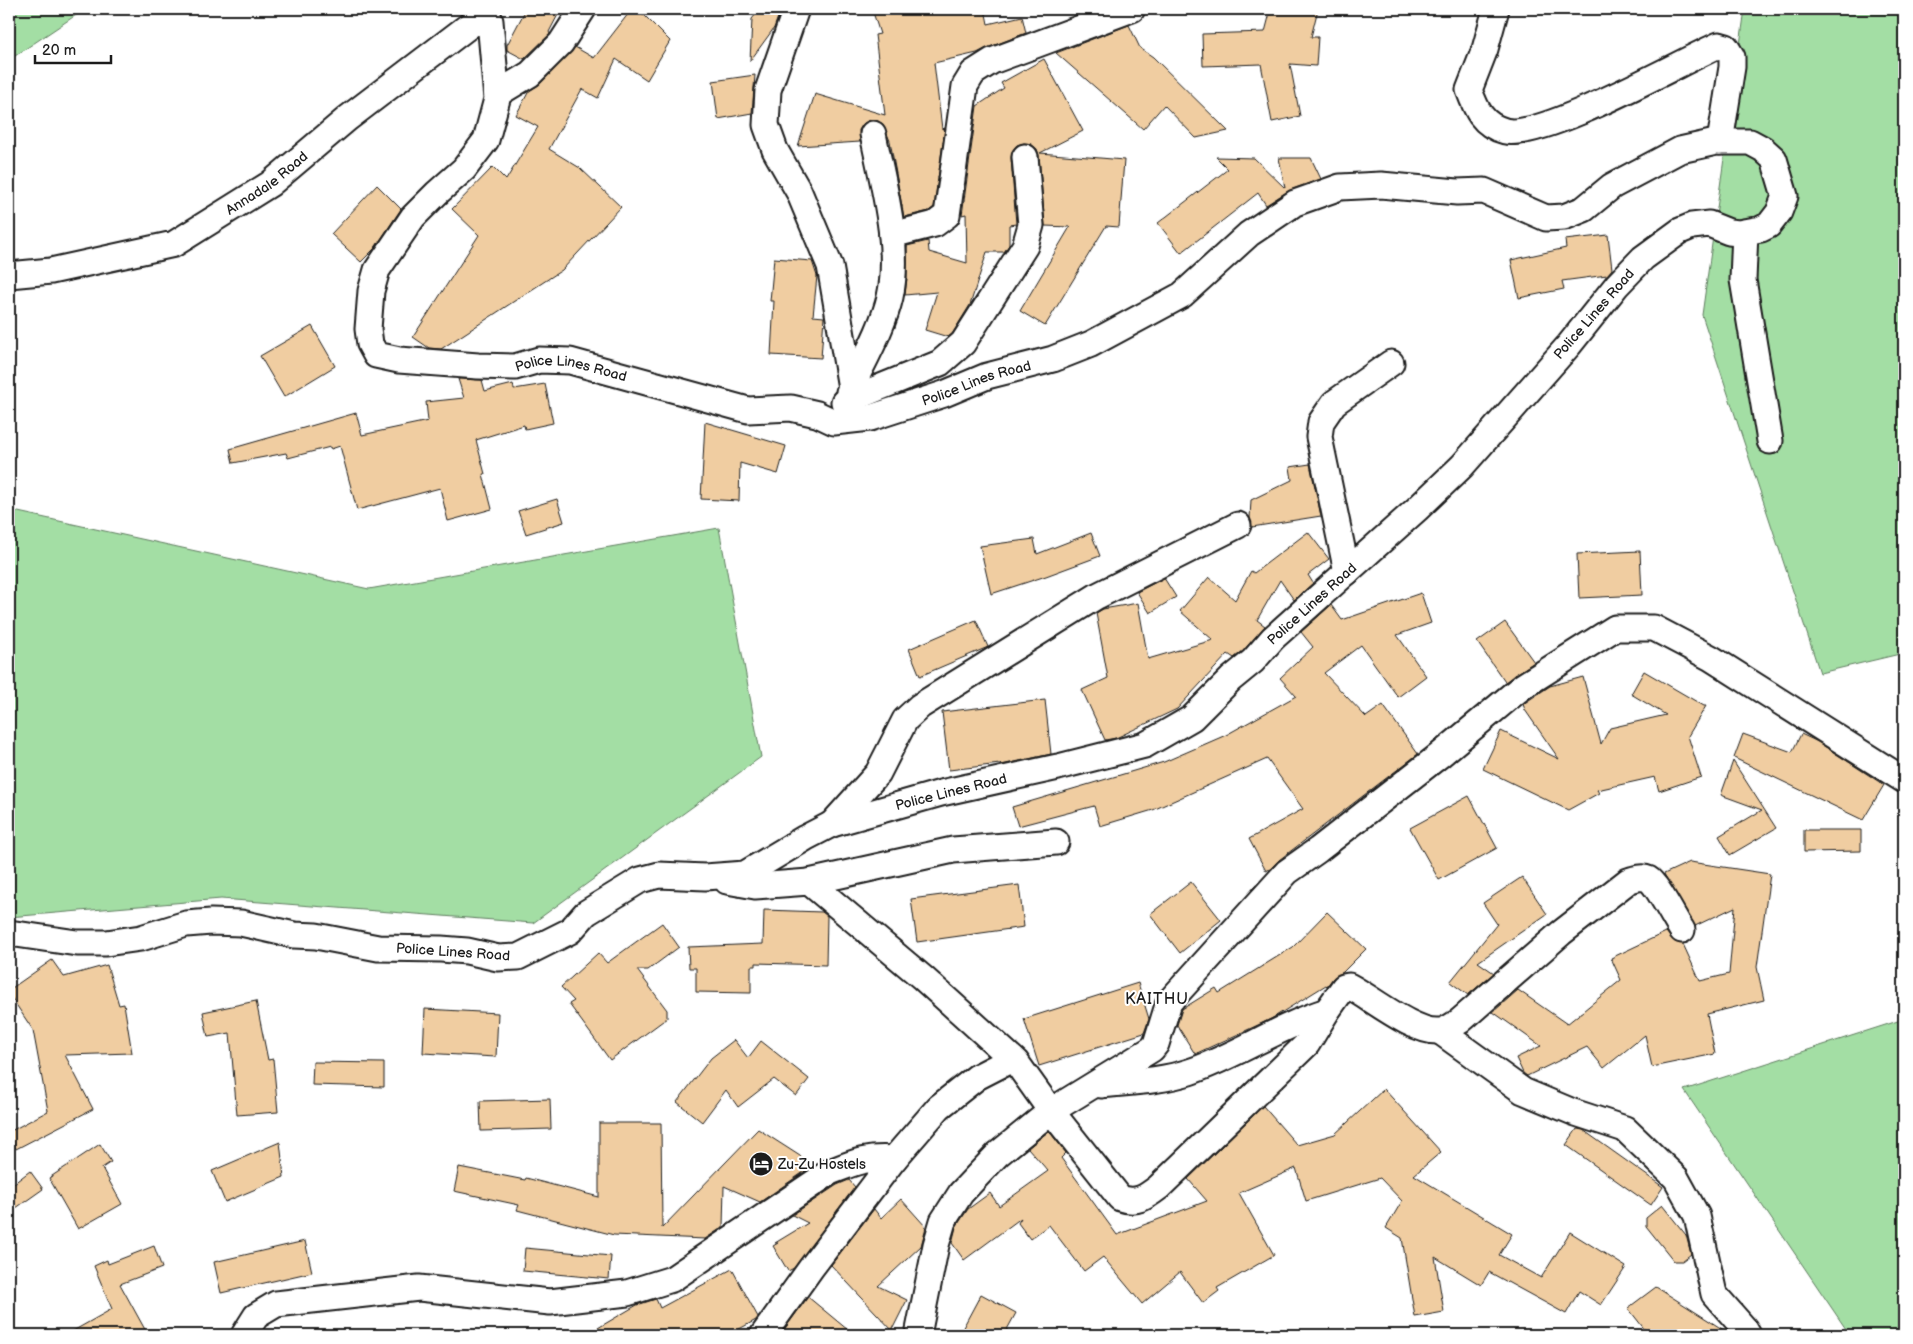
<svg xmlns="http://www.w3.org/2000/svg" width="1913" height="1344" font-family="'Balsamiq Sans',sans-serif">
	<rect width="100%" height="100%" fill="#fff"/>
	<filter id="ink" filterUnits="userSpaceOnUse"><feTurbulence type="fractalNoise" baseFrequency=".02" numOctaves="2"/><feDisplacementMap in="SourceGraphic" scale="10" xChannelSelector="R" yChannelSelector="G"/><feConvolveMatrix kernelMatrix="1 2 1 2 8 2 1 2 1" color-interpolation-filters="sRGB"/></filter>
	<g filter="url(#ink)">
		<g fill="#a3dea4" stroke="#607d60">
			<polygon points="9,9 85,9 9,60"/>
			<polygon points="1745,9 1904,9 1904,653 1820,673 1702,315"/>
			<polygon points="9,510 369,589 719,528 761,757 533,923 221,899 9,917"/>
			<polygon points="1904,1019 1904,1335 1850,1335 1684,1090"/>
		</g>
		<g fill="#f0cda1" stroke="#1c1c1c">
			<polygon points="526,9 561,9 549,32 550,34 524,59 507,50 507,45"/>
			<polygon points="632,9 638,9 670,41 647,80 616,59 598,98 582,89 549,149 580,168 621,207 562,270 441,349 429,348 413,337 479,235 452,209 493,167 506,180 538,127 516,115 529,91 540,84 575,47 594,58"/>
			<polygon points="760,9 781,9 774,28 750,61 752,19"/>
			<polygon points="872,9 985,9 988,24 1022,16 1026,33 987,48 977,53 934,63 942,129 945,128 934,207 929,211 904,217 890,141 883,124 878,121 871,120 864,123 859,130 860,142 798,146 815,94 885,115 875,35 880,34"/>
			<polygon points="1271,9 1318,9 1311,37 1318,37 1316,66 1290,64 1300,116 1272,122 1261,64 1203,66 1202,34 1265,32"/>
			<polygon points="1129,25 1140,48 1153,57 1228,131 1196,138 1164,105 1143,129 1056,53"/>
			<polygon points="1044,59 1083,131 1040,153 1124,160 1119,227 1106,226 1045,326 1020,311 1070,227 1045,226 1039,155 1037,149 1031,144 1024,143 1017,145 1012,151 1011,158 1016,224 1009,225 1009,245 1004,252 987,252 970,305 952,334 948,337 925,330 937,292 905,295 907,278 907,246 928,241 929,252 967,263 966,214 962,215 977,106 1004,88 1001,83"/>
			<polygon points="755,75 752,113 718,119 713,81"/>
			<polygon points="1216,157 1254,158 1285,188 1279,158 1311,158 1321,179 1290,190 1266,205 1258,193 1181,253 1158,223 1228,169"/>
			<polygon points="377,185 401,209 375,248 361,262 331,234"/>
			<polygon points="1608,235 1612,269 1607,275 1562,281 1564,289 1519,298 1511,260 1566,248 1565,240"/>
			<polygon points="774,258 812,261 817,276 813,316 824,317 821,358 771,355 774,301 770,301"/>
			<polygon points="312,326 335,366 284,397 260,356"/>
			<polygon points="458,379 482,380 485,391 513,384 514,389 545,384 553,423 525,429 524,425 476,440 485,474 483,474 492,509 448,521 440,488 357,510 340,446 331,449 330,447 288,458 286,453 233,463 230,449 356,413 362,435 428,421 426,402 464,398"/>
			<polygon points="705,422 786,446 778,474 740,463 739,501 701,499"/>
			<polygon points="1310,464 1321,516 1252,527 1250,518 1251,500 1292,480 1290,467"/>
			<polygon points="557,499 564,522 526,534 518,511"/>
			<polygon points="1308,532 1329,559 1308,575 1313,583 1294,600 1280,580 1257,620 1265,626 1243,651 1234,658 1228,654 1177,709 1116,738 1105,740 1082,690 1108,678 1096,613 1103,609 1138,603 1148,659 1213,640 1180,611 1209,577 1235,600 1251,571 1254,573"/>
			<polygon points="1091,533 1100,556 1046,576 991,594 980,546 1034,539 1037,554"/>
			<polygon points="1640,551 1642,595 1579,598 1577,554"/>
			<polygon points="1164,578 1176,597 1150,613 1137,592"/>
			<polygon points="1421,593 1431,623 1397,635 1426,676 1398,697 1361,645 1324,673 1366,717 1383,705 1418,754 1279,860 1270,869 1266,871 1249,839 1303,809 1267,759 1153,810 1100,826 1094,806 1018,826 1012,807 1164,762 1226,735 1296,696 1280,678 1313,647 1301,632 1331,605 1342,620"/>
			<polygon points="976,620 988,647 920,676 909,649"/>
			<polygon points="1505,622 1534,662 1505,682 1477,642"/>
			<polygon points="1644,671 1704,706 1706,706 1688,736 1701,777 1659,791 1655,777 1597,790 1599,793 1568,810 1483,769 1501,731 1559,759 1525,710 1523,704 1550,686 1583,677 1601,744 1610,728 1666,715 1631,694"/>
			<polygon points="1045,700 1051,754 1001,765 1000,764 949,770 942,712"/>
			<polygon points="1743,734 1792,752 1801,734 1818,742 1884,785 1863,820 1734,758"/>
			<polygon points="1733,761 1776,828 1730,855 1719,836 1762,810 1721,795"/>
			<polygon points="1469,796 1497,848 1439,880 1410,828"/>
			<polygon points="1804,830 1861,830 1861,851 1804,852"/>
			<polygon points="1690,862 1770,874 1757,967 1764,1000 1707,1014 1715,1054 1652,1067 1645,1035 1604,1068 1587,1047 1527,1076 1523,1073 1516,1058 1541,1046 1493,1012 1518,990 1567,1024 1621,980 1611,958 1666,932 1675,942 1683,944 1700,981 1729,974 1735,907 1695,926 1664,874"/>
			<polygon points="1522,877 1547,914 1478,962 1494,973 1468,995 1450,982 1497,924 1483,903"/>
			<polygon points="1191,882 1221,920 1180,953 1150,914"/>
			<polygon points="1019,885 1024,927 917,942 911,899"/>
			<polygon points="764,910 822,912 827,916 826,965 756,963 756,966 751,966 751,993 696,992 696,968 689,968 688,947 763,944"/>
			<polygon points="1327,912 1366,949 1343,972 1333,978 1327,986 1326,985 1271,1019 1195,1054 1177,1025 1182,1009 1216,988 1219,993 1293,947"/>
			<polygon points="662,923 679,947 648,970 637,970 667,1010 667,1018 610,1060 569,1004 574,1001 561,987 598,953 607,963"/>
			<polygon points="52,960 64,977 107,965 119,1005 124,1004 132,1053 65,1055 93,1109 16,1149 9,1136 9,1132 48,1111 33,1030 9,994 9,990"/>
			<polygon points="1138,983 1149,1019 1144,1033 1039,1066 1024,1019"/>
			<polygon points="256,1001 268,1060 273,1059 278,1112 237,1115 230,1033 208,1037 203,1012"/>
			<polygon points="425,1009 498,1013 496,1057 423,1053"/>
			<polygon points="734,1040 748,1058 761,1041 809,1079 796,1096 774,1079 738,1107 726,1090 702,1122 677,1102 711,1058"/>
			<polygon points="313,1062 384,1063 384,1087 312,1085"/>
			<polygon points="1384,1089 1441,1152 1414,1175 1512,1234 1499,1255 1541,1278 1570,1232 1626,1267 1601,1305 1579,1291 1566,1314 1489,1272 1481,1285 1435,1257 1444,1312 1415,1317 1402,1238 1386,1228 1402,1201 1380,1178 1306,1201 1296,1168 1239,1193 1274,1255 1217,1288 1219,1291 1203,1303 1180,1272 1142,1304 1103,1257 1084,1271 1049,1225 1030,1239 1018,1223 1021,1218 964,1260 952,1243 956,1227 968,1209 990,1193 999,1206 1048,1171 1028,1148 1049,1131 1066,1153 1061,1158 1117,1235 1207,1201 1188,1179 1263,1106 1297,1145 1335,1134"/>
			<polygon points="550,1099 551,1129 481,1131 480,1101"/>
			<polygon points="599,1123 661,1123 662,1228 758,1129 814,1165 760,1202 724,1186 723,1227 705,1239 614,1235 517,1210 519,1205 454,1191 459,1167 525,1180 526,1178 599,1197"/>
			<polygon points="1577,1129 1583,1130 1663,1187 1651,1205 1566,1145"/>
			<polygon points="280,1142 284,1177 225,1202 212,1171"/>
			<polygon points="100,1144 111,1162 102,1168 122,1204 78,1229 49,1178"/>
			<polygon points="30,1171 43,1189 9,1213 9,1187"/>
			<polygon points="849,1180 855,1187 794,1268 788,1271 773,1246 778,1243 775,1243 808,1223 792,1215 837,1185"/>
			<polygon points="901,1199 926,1227 921,1246 878,1286 907,1300 892,1330 831,1265 874,1209 881,1218"/>
			<polygon points="1662,1205 1686,1235 1691,1254 1682,1261 1674,1261 1646,1226 1646,1218"/>
			<polygon points="305,1241 312,1272 221,1293 214,1262"/>
			<polygon points="154,1246 162,1268 120,1284 148,1335 66,1335 112,1309 94,1266 107,1260 108,1264"/>
			<polygon points="525,1248 611,1256 609,1279 523,1271"/>
			<polygon points="732,1269 758,1317 756,1320 728,1335 586,1335 637,1305 656,1299 660,1308"/>
			<polygon points="1656,1287 1730,1334 1731,1335 1649,1335 1628,1308"/>
			<polygon points="981,1294 1016,1313 1004,1335 959,1335"/>
			<polygon points="808,1297 854,1335 780,1335"/>
		</g>
		<g fill="none" stroke-linecap="round" stroke-linejoin="round">
			<defs>
				<g id="street">
					<polyline points="796,9 768,90 766,125 775,150 799,192 830,266 851,388"/>
					<path d="M1496,9L1485,49L1469,90C1476,109 1482,125 1505,131C1542,140 1678,63 1719,45L1726,47L1732,57V67L1720,142"/>
					<polyline points="497,94 530,74 561,43 583,9"/>
					<polyline points="1745,232 1743,280 1770,441"/>
					<polyline points="892,235 935,224 947,215 965,86 973,73 992,61 1132,9"/>
					<path id="s1" d="M9,275L51,271L174,244L270,184L348,118L487,12L490,21L497,99L486,140L464,169L437,193L413,217L377,270L371,291L368,329L370,344L376,355L399,360L478,366L515,367L539,360L570,361L748,410L791,408L817,414L834,422L870,418L944,394L987,376L1053,359L1091,344L1182,295L1249,234L1295,203L1340,187L1381,185L1457,192L1484,191L1546,218L1564,217L1584,209L1612,186L1680,150L1716,142H1750L1763,149L1774,159L1785,196L1779,212L1769,225L1761,229L1739,233L1729,232L1709,224L1692,226L1680,231L1643,258L1617,285L1569,345L1462,466L1417,509L1273,638L1253,661L1231,679L1192,718L1145,745L1058,767L941,793L832,824L805,838L745,874L705,877L659,875L640,880L586,913L570,931L518,957L498,958L467,951L441,949L378,948L316,936L294,935L241,923L211,922L186,924L141,938L106,943H77L9,933"/>
					<path d="M849,392C862,364 883,328 890,297C901,248 883,184 873,134"/>
					<polyline points="844,402 940,363 963,343 1025,246 1031,225 1025,157"/>
					<polyline points="1347,572 1319,437 1321,422 1334,403 1391,363"/>
					<polyline points="832,824 878,773 905,720 920,706 1097,596 1238,525"/>
					<polyline points="727,881 755,886 809,882 953,850 1056,842"/>
					<path d="M809,882L923,978L1016,1062L1051,1111L1120,1198C1137,1204 1146,1197 1159,1187L1307,1044L1327,1011L1344,987L1349,986C1372,998 1414,1033 1439,1031C1446,1031 1453,1025 1460,1021L1561,933L1628,881C1634,879 1642,876 1648,879C1657,884 1675,920 1682,930"/>
					<polyline points="1441,1032 1523,1091 1573,1112 1625,1129 1676,1178 1697,1216 1714,1294 1744,1328 1748,1335"/>
					<path d="M1101,1085C1130,1082 1161,1081 1189,1072C1237,1056 1279,1026 1327,1011"/>
					<path d="M244,1335L256,1316L276,1304L419,1288L550,1302L627,1293L672,1279L830,1172C855,1162 866,1157 894,1159"/>
					<polyline points="763,1335 811,1268 894,1159 939,1107 977,1077 1012,1059"/>
					<polyline points="918,1335 936,1245 943,1221 961,1193 998,1154 1051,1111 1152,1049 1156,1044 1169,1002 1287,872 1318,850 1440,755 1523,686 1615,628 1654,628 1711,658 1904,780"/>
				</g>
			</defs>
			<use href="#street" stroke="#1c1c1c" stroke-width="29"/>
			<use href="#street" stroke="#fff" stroke-width="25"/>
		</g>
	</g>
	<defs>
		<symbol id="hotel-disc" viewBox="-11 -11 22 22"><circle r="9.5" fill="#1c1c1c" stroke="#fff"/><path d="M-6-4.5h1.5V1H6V5H4.5V3h-9V5H-6ZM-4 0a1.8 1.8 0 1 1 3.6 0ZM.5 0V-2.5h3Q6-2.5 6 0Z" fill="#fff"/></symbol>
	</defs>
	<g fill-rule="evenodd">
		<use href="#hotel-disc" x="747" y="1150" width="28" height="28"/>
	</g>
	<g text-anchor="middle" dominant-baseline="central" stroke-width="4" stroke-linejoin="round" paint-order="stroke">
		<g font-size="14" fill="#1c1c1c" stroke="#fff">
			<text stroke="none"><textPath href="#s1" startOffset="279">Annadale Road</textPath></text>
			<text transform="translate(1594 314) rotate(-49)">Police Lines Road</text>
			<text stroke="none"><textPath href="#s1" startOffset="1144">Police Lines Road</textPath></text>
			<text stroke="none"><textPath href="#s1" startOffset="1564">Police Lines Road</textPath></text>
			<text transform="translate(1312 604) rotate(-42)">Police Lines Road</text>
			<text transform="translate(951 792) rotate(-14)">Police Lines Road</text>
			<text transform="translate(453 952) rotate(4)">Police Lines Road</text>
		</g>
		<g font-size="14" fill="#1c1c1c" stroke="#fff" text-anchor="start">
			<text x="778" y="1164">Zu-Zu Hostels</text>
		</g>
		<g font-size="16" letter-spacing="1" fill="#1c1c1c" stroke="#fff">
			<text x="1157" y="999">KAITHU</text>
		</g>
	</g>
	<rect width="1913" height="1344" fill="none" stroke="#fff" stroke-width="30"/>
	<rect x="15" y="15" width="1883" height="1314" fill="none" stroke="#1c1c1c" stroke-width="2" filter="url(#ink)"/>
	<path d="M35 55v8h76v-8" fill="none" stroke="#1c1c1c" stroke-width="2.5"/>
	<text x="42" y="55" font-size="15" fill="#1c1c1c" stroke="#ffffff" stroke-width="4" paint-order="stroke">20 m</text>
</svg>
